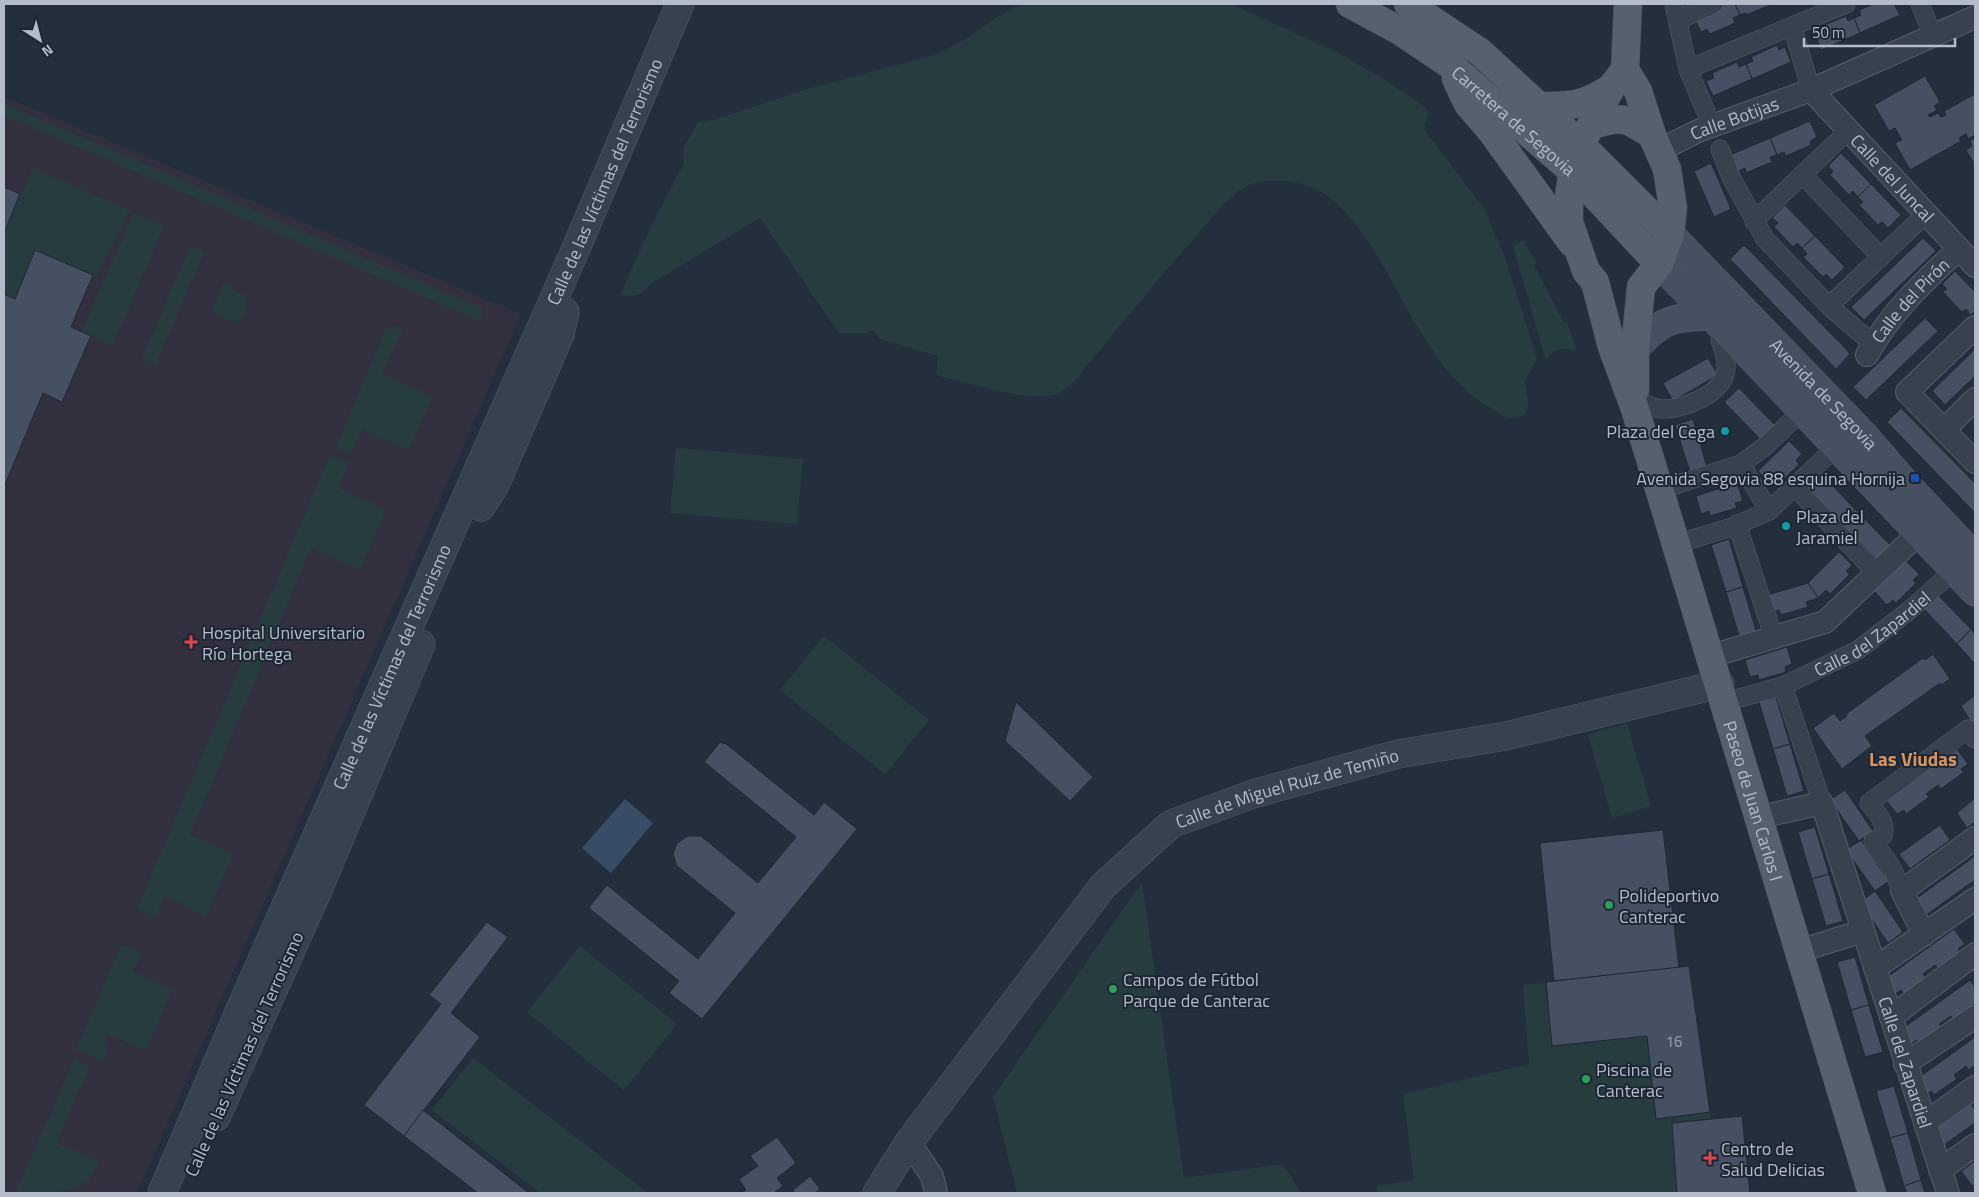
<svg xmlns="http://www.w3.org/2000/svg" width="1979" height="1197" font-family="'Titillium Web',sans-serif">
	<rect width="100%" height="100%" fill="#242f3e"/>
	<polygon fill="#32303f" points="4,97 521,314 137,1193 4,1193"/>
	<g fill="#263c3f">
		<path d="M1021,4H1231L1336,52L1386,80L1425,107L1429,112L1424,125L1426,132L1483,207L1505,257L1537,359L1525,381C1525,393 1535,412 1519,417C1512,420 1509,418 1502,415C1492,409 1479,402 1470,394C1424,353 1401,292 1368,241C1357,225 1343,207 1328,196C1308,182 1275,176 1252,184C1229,193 1213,218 1197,235C1154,283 1114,333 1073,383C1068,387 1063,392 1057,394C1028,403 966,382 936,375L938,356L880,339L873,330L866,333H839L760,218L649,285C641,297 634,296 620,295L647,235L684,163L683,149L698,122L710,121L807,89L938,54L968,38L995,18Z"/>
		<polygon points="4,104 482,308 482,316 478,320 4,115"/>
		<polygon points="33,168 129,210 97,276 36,251 15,299 4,294 4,233"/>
		<polygon points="134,213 164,226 113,345 81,332"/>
		<path d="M1523,240L1537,263L1534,265L1564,323L1567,322L1577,351C1564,346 1552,348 1546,361L1513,246Z"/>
		<polygon points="190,246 204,252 156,365 142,359"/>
		<path d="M224,283L246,297C248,307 246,317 237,323L211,312Z"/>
		<polygon points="395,326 403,328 382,374 433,397 410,447 403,448 362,429 351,453 336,447 385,331"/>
		<polygon points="676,448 803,459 797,524 670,513"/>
		<polygon points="330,455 349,463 339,488 386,510 360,569 311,548 190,835 234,854 206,915 167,898 164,899 154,917 137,909"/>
		<polygon points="824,636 929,720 885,774 780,690"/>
		<polygon points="1627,723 1651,806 1612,818 1588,735"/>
		<polygon points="1142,882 1184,1178 1283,1164 1301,1193 1017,1193 993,1097"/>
		<polygon points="121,946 128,946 142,952 133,972 172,990 146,1050 105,1033 108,1050 103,1061 76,1050"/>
		<polygon points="580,946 677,1024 624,1090 527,1012"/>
		<polygon points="1689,966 1711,1118 1673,1123 1677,1193 1377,1193 1376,1186 1414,1180 1403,1094 1529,1064 1523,985"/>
		<polygon points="473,1058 648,1193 540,1193 432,1110"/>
		<path d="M74,1060L90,1066L56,1143L99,1161C96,1166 94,1174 90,1179C76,1196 33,1193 13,1193L20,1183Z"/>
	</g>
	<polygon fill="#394c67" points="625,799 653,823 611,873 582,848"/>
	<g fill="#455162" stroke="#1f2835">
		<polygon points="1725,4 1735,4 1740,15 1733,18 1735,23 1710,34 1707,29 1701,32 1694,17"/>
		<polygon points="1735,4 1773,4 1746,15 1746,13 1740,15"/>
		<polygon points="1874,4 1894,4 1900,15 1860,33 1854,18 1861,15 1859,10"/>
		<polygon points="1846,16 1848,21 1854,18 1860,33 1821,50 1815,35 1822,31 1820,27"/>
		<polygon points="1777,45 1779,50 1785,47 1791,62 1752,79 1746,64 1753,61 1751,57"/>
		<polygon points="1737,62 1739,67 1746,64 1752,79 1713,96 1706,81 1714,78 1712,73"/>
		<polygon points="1925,76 1940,102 1934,106 1937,110 1928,115 1930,117 1938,113 1941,117 1946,115 1944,111 1975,94 1975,135 1968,139 1966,134 1959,138 1961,141 1910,170 1895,143 1902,140 1895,128 1889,131 1874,105"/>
		<polygon points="1810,121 1817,137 1810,141 1811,145 1786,156 1784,152 1777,155 1770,138"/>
		<polygon points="1770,138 1777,155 1770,157 1772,162 1746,173 1745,168 1737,172 1730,155"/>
		<polygon points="1975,138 1975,165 1966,150 1972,146 1970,141"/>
		<polygon points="1841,153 1871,184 1858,197 1853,191 1849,195 1830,175 1833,171 1828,166"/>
		<polygon points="1711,163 1731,209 1714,217 1694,171"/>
		<polygon points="1871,184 1901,215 1888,228 1882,222 1878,225 1859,205 1863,202 1858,197"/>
		<polygon points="4,187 20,194 4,233"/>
		<polygon points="1785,205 1815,236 1802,248 1797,243 1793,247 1774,227 1778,223 1772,218"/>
		<polygon points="1815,236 1845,267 1832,280 1826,274 1823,277 1803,257 1807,254 1802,248"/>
		<polygon points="1923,238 1936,251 1864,320 1851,307"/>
		<polygon points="1744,245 1846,349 1850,354 1836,369 1730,259"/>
		<polygon points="35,250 93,275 71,327 91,336 62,402 43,393 4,487 4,294 15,299"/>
		<polygon points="1955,271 1975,292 1975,311 1971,315 1966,309 1962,312 1943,292 1947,289 1942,284"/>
		<polygon points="1925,318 1938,331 1866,400 1853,387"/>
		<polygon points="1975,349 1975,376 1945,405 1932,391"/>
		<polygon points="1708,358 1718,375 1673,401 1663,383"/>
		<polygon points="1739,388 1775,425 1760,439 1724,402"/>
		<polygon points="1901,408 1975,483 1975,513 1887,422"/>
		<polygon points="1693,419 1707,467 1690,472 1675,425"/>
		<polygon points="1789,441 1802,454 1796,460 1799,464 1780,483 1776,479 1770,484 1758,471"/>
		<polygon points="1820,473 1855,509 1841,523 1806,487"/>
		<polygon points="1737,483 1743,501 1735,503 1737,508 1710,516 1709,511 1701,514 1696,496"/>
		<polygon points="1855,509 1891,546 1877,560 1841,523"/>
		<polygon points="1729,539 1743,587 1726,592 1711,545"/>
		<polygon points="1839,552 1852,565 1846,571 1850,574 1830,594 1826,590 1818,598 1808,583"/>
		<polygon points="1906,561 1919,574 1913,580 1916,583 1896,603 1893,600 1887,605 1874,591"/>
		<polygon points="1808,583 1818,598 1806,602 1808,607 1781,615 1779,610 1772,612 1767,595"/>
		<polygon points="1743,587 1757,634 1740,639 1726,592"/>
		<polygon points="1936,593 1971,629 1957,644 1922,607"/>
		<polygon points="1971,629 1975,634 1975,664 1957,644"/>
		<polygon points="1787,647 1792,664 1785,667 1786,672 1759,680 1758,675 1750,677 1745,660"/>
		<polygon points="1933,654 1950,679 1941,685 1940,683 1865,736 1872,746 1842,769 1813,728 1834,713 1840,721 1847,716 1846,714 1923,658 1925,660"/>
		<polygon points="1975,695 1975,728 1961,706"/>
		<polygon points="1776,697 1790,744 1773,749 1759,702"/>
		<polygon points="1016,702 1093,777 1070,801 1005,741"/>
		<polygon points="720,742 724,744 725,743 814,815 824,802 857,829 702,1019 669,993 679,981 590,909 590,906 607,885 698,959 735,913 677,866 673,854 677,843 688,836 701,836 758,883 796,837 704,762"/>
		<polygon points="1790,744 1804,791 1787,796 1773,749"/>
		<polygon points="1957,749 1968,764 1961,769 1964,772 1941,789 1938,785 1926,794 1929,797 1906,814 1904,810 1897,814 1886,800"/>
		<polygon points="1845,790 1873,831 1859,841 1830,800"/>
		<polygon points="1975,798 1975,822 1967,828 1957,813"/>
		<polygon points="1940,825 1950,840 1910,869 1899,854"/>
		<polygon points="1815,827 1829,874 1812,879 1798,832"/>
		<polygon points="1663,830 1679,968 1554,981 1540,843"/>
		<polygon points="1861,840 1889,881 1875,891 1846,850"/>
		<polygon points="1975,856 1975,880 1922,918 1917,898"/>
		<polygon points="1829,874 1843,921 1826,926 1812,879"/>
		<polygon points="1875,891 1903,932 1888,943 1860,902"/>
		<polygon points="487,922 508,937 451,1013 480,1037 404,1136 364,1105 441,1004 429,995"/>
		<polygon points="1954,929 1965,944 1958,949 1961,953 1938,969 1935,965 1923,974 1926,978 1903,994 1901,990 1894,995 1883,980"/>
		<polygon points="1855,957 1869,1005 1851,1010 1837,962"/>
		<polygon points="1689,966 1710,1112 1656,1119 1647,1036 1552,1046 1546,982"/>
		<polygon points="1970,980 1975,987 1975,1004 1954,1020 1951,1016 1939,1024 1942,1028 1919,1044 1917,1040 1910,1045 1899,1031"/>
		<polygon points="1869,1005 1883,1052 1865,1057 1851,1010"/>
		<polygon points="1975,1037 1975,1065 1969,1070 1966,1066 1954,1075 1957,1079 1934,1095 1931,1091 1925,1096 1914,1081"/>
		<polygon points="1894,1086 1908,1133 1890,1138 1876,1091"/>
		<polygon points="1971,1104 1975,1110 1975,1123 1941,1147 1930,1133"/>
		<polygon points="423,1110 529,1193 478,1193 404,1136"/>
		<polygon points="1742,1116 1750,1193 1677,1193 1672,1123"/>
		<polygon points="1908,1133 1921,1180 1904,1186 1890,1138"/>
		<polygon points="777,1137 796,1163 777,1178 783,1186 774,1193 742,1193 746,1190 739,1179 758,1166 750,1156"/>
		<polygon points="1975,1161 1975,1184 1972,1186 1961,1171"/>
		<polygon points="810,1176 820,1189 815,1193 795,1193 793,1190"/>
		<polygon points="1921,1180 1925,1193 1907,1193 1904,1186"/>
	</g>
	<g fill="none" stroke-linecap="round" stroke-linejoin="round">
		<defs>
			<g id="pedestrian">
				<polyline points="1674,4 1688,69 1706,112"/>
				<polyline points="1920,4 1933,36"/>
				<polyline points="1678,20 1714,4"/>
				<polyline points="1792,26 1811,90"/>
				<polyline points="1688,69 1846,4"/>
				<polyline points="1720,149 1732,179 1765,239 1829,306 1873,344"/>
				<polyline points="1803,175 1881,257"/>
				<polyline points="1754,221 1849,130"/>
				<polyline points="1829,306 1927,213"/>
				<path d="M1649,405C1666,417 1712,399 1722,381C1730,367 1725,353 1720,340L1727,332"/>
				<polyline points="1741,464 1769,511"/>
				<polyline points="1796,488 1876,573"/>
				<polyline points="1659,490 1741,464 1764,447 1802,411"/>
				<polyline points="1737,524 1774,638"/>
				<polyline points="1676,544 1732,527 1769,511 1836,447"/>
				<polyline points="1783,686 1822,803"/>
				<path id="s1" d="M1725,702L1783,686L1858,650L1911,609L1954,570"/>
				<path d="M1902,891L1892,868L1873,841L1883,836C1887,822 1877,813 1869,803L1968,729L1975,739"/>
			</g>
			<g id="minor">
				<path id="s2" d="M1811,90L1975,266"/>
				<path id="s3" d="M1660,150L1698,131L1811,90L1975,17"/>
				<polyline points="1975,327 1907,392 1975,462"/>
				<path id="s4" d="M1867,355C1890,313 1924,281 1959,249"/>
				<polyline points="1944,430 1975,399"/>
				<polyline points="1711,656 1825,622 1919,533"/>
				<path id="s5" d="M1760,817L1822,803L1948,1193"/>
				<polyline points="1924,935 1902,891 1975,838"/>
				<polyline points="1799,951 1863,931"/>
				<polyline points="1875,968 1975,899"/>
				<polyline points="1891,1017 1975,954"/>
				<polyline points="1905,1064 1975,1017"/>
				<polyline points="1925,1123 1975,1087"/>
				<polyline points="909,1142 932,1176 936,1193"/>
				<polyline points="1940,1170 1975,1145"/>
			</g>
			<g id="tertiary">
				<polyline points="481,507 495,485 560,334 565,312"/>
				<polyline points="216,1117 318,890 421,644"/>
				<path id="s6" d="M162,1193L243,1003L574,253L680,4"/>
				<path id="s7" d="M877,1193L909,1142L1103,886L1171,824L1253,794L1398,754L1506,736L1720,684"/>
			</g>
			<g id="secondary">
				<path id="s8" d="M1670,234L1864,435L1908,486L1975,557"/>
				<polyline points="1659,264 1727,332 1975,592"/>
				<path d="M1635,349C1662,319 1672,317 1712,316"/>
			</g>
			<g id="primary">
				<path id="s9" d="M1350,4L1400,31L1449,64L1571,170L1659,264"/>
				<polyline points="1408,4 1480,52 1581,145 1670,234"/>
				<polyline points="1628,4 1625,70 1638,91 1652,135 1667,169 1673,208 1670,234 1659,264 1641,287 1635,349 1635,390"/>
				<path id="s10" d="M1625,70L1611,88L1575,155L1569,197V222L1586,271L1595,282L1612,347L1635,409L1872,1193"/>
				<polyline points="1456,79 1468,104 1492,132 1572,243"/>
				<path d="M1539,106C1572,106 1583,106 1611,88"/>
				<path d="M1592,125C1623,116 1626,117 1652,135"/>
			</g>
		</defs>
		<use href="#pedestrian" stroke="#565f6c" stroke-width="19"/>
		<use href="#minor" stroke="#565f6c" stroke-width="24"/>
		<use href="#tertiary" stroke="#565f6c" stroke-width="29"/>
		<use href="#secondary" stroke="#565f6c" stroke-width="29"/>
		<use href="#primary" stroke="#414a57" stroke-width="29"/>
		<use href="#pedestrian" stroke="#38414e" stroke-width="18"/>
		<use href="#minor" stroke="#38414e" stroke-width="22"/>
		<use href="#tertiary" stroke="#38414e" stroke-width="28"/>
		<use href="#secondary" stroke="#465061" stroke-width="28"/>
		<use href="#primary" stroke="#56606e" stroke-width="28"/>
	</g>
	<g fill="#0f9aa8" stroke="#1d2633" stroke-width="2">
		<circle cx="1725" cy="431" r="5"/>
		<circle cx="1786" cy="526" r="5"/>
	</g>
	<rect fill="#1a4fb4" stroke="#1d2633" stroke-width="2" x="1910" y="473" width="10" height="10" rx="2.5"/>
	<g fill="#e0444e" stroke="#1d2633" stroke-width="2">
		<path d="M188.5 634.5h5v5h5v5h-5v5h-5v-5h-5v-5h5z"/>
		<path d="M1707.5 1150.5h5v5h5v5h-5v5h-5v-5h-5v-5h5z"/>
	</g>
	<g fill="#2e9e5b" stroke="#1d2633" stroke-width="2">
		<circle cx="1609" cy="905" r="5"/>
		<circle cx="1113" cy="989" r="5"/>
		<circle cx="1586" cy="1079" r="5"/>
	</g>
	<g text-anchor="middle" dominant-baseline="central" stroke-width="4" stroke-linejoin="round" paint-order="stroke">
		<g font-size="15" fill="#98a1af">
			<text x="1674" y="1041">16</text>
		</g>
		<g font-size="18" fill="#b4bcc9" stroke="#1d2633">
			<text stroke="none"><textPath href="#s3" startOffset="81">Calle Botijas</textPath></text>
			<text stroke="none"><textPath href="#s9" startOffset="202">Carretera de Segovia</textPath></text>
			<text stroke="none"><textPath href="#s2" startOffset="120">Calle del Juncal</textPath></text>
			<text stroke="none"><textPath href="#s6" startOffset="1104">Calle de las Víctimas del Terrorismo</textPath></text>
			<text stroke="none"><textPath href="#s4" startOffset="70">Calle del Pirón</textPath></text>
			<text stroke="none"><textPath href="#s8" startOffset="222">Avenida de Segovia</textPath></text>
			<text stroke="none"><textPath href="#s1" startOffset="164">Calle del Zapardiel</textPath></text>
			<text stroke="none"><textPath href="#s6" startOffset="574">Calle de las Víctimas del Terrorismo</textPath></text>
			<text stroke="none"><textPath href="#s7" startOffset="595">Calle de Miguel Ruiz de Temiño</textPath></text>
			<text stroke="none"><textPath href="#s10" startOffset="775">Paseo de Juan Carlos I</textPath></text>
			<text transform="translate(244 1054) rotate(-66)">Calle de las Víctimas del Terrorismo</text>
			<text stroke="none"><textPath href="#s5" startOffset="336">Calle del Zapardiel</textPath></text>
		</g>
		<g font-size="18" fill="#b4bcc9" stroke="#1d2633" text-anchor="start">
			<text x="1715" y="431" text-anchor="end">Plaza del Cega</text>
			<text x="1905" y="478" text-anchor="end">Avenida Segovia 88 esquina Hornija</text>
			<text x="1796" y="516">Plaza del<tspan x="1796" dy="21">Jaramiel</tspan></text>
			<text x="202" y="632">Hospital Universitario<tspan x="202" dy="21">Río Hortega</tspan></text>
			<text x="1619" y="895">Polideportivo<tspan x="1619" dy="21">Canterac</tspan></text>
			<text x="1123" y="979">Campos de Fútbol<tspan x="1123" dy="21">Parque de Canterac</tspan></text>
			<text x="1596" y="1069">Piscina de<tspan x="1596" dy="21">Canterac</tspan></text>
			<text x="1721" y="1148">Centro de<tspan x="1721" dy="21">Salud Delicias</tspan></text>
		</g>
		<g font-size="19" font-weight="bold" fill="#d59563" stroke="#1d2633">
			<text x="1913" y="758">Las Viudas</text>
		</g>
	</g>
	<rect width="1979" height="1197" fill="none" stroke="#b4bcc9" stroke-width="10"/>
	<g transform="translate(40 40) rotate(144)" stroke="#1d2633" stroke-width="4" paint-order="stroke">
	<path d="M0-4L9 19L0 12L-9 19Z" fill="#b4bcc9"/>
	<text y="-8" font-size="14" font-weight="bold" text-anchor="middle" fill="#b4bcc9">N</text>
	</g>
	<path d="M1804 38v8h151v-8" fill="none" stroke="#b4bcc9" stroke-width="2.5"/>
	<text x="1812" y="38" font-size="15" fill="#b4bcc9" stroke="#1d2633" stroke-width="4" paint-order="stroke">50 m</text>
</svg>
